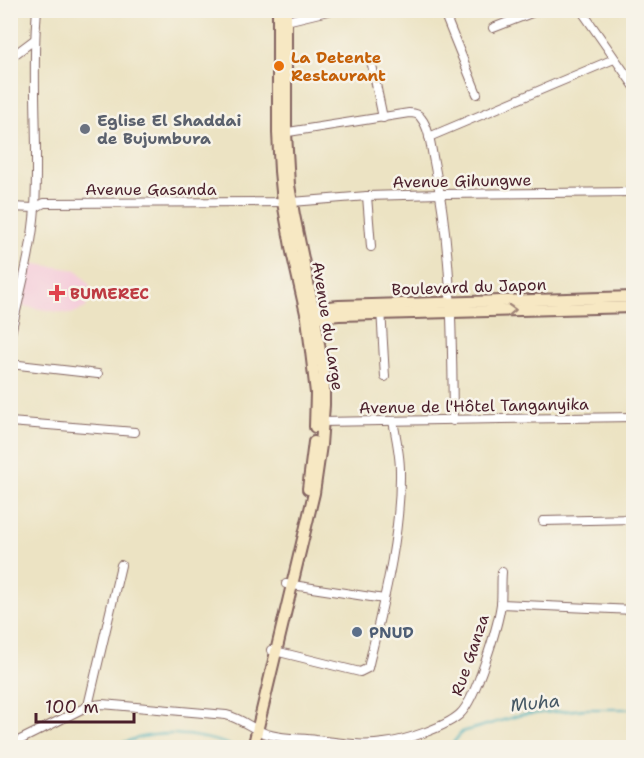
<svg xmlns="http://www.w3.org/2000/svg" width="644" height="758" font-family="'Shantell Sans',sans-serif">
	<rect width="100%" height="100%" fill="#f7f3e8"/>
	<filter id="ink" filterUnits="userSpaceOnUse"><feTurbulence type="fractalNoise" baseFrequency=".0167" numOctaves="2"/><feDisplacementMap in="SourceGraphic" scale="12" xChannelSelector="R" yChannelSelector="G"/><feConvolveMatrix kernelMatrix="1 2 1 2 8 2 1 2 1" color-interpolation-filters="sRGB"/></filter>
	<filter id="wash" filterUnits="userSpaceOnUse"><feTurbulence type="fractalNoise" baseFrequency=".008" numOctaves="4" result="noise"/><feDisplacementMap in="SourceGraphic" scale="24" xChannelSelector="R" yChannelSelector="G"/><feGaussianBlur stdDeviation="1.35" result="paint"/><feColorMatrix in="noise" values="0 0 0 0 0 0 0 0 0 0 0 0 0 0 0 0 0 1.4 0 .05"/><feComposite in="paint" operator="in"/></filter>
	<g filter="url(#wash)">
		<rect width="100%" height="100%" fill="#ece3c3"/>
		<polygon fill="#f5cfdb" points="30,263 77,270 90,285 86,308 71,314 22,306"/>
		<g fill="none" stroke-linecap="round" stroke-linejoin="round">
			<g stroke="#3fadbb" stroke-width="2">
				<path d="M111,748C153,727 196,732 239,748"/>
				<polyline points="449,748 462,732 521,715 585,709 634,709"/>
			</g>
		</g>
	</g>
	<g filter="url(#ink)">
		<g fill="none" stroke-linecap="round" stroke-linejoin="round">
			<defs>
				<g id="minor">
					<polyline points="443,10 477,94"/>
					<polyline points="581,10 634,86"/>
					<polyline points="282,22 332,10"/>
					<polyline points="493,28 539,10"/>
					<polyline points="10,58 34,40"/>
					<polyline points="371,60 383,118"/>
					<path d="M282,133L409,113C414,113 419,114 421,118C430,129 431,149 434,162C452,248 452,333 453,421"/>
					<polyline points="429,137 614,59"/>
					<polyline points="367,196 371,247"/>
					<polyline points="10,207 35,208 44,203 292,202 367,196 441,194 634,192"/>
					<polyline points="381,309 385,377"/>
					<path d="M10,338C19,295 32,252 35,208C39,142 31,76 37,10"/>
					<polyline points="10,364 98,374"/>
					<polyline points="10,422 135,432"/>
					<polyline points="320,422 634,417"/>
					<polyline points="543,521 634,519"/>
					<polyline points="286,584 384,599"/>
					<polyline points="501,604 634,610"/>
					<path d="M271,650L360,672L368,668C383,604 401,537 400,471C400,454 396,437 393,421"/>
					<polyline points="88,706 121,565"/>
					<path d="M10,745L88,706L102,704L226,715C244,719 255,732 271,735C286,739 302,738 316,740C338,742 362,747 384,743C404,741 446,727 460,714C476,699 498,626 501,604C502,593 501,582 502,572"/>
				</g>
				<g id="secondary">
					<polyline points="278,10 278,133 280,171 283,202 292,252 307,318 316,393 315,427"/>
					<polyline points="307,309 339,306 634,297"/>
					<polyline points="310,318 339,315 634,307"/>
					<polyline points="308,489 314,442"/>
					<polyline points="253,748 314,493 321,445 324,405 324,378 315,317 294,215 289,185 286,133 286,10"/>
				</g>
			</defs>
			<use href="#minor" stroke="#836460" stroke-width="10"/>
			<use href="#secondary" stroke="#836460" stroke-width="14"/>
			<use href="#minor" stroke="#fff" stroke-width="8"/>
			<use href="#secondary" stroke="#f7e8c3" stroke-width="10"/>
		</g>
		<defs><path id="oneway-chevron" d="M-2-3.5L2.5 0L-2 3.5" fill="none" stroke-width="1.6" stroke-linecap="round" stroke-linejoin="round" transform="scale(1.5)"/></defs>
		<use stroke="#a08477" href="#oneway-chevron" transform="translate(512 310) rotate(-2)"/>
	</g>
	<circle fill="#e8710a" stroke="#f7f3e8" stroke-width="2" cx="279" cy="66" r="6"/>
	<circle fill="#6b7280" stroke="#f7f3e8" stroke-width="2" cx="85" cy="129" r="6"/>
	<path fill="#e0444e" stroke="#f7f3e8" stroke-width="2" d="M54 284h6v6h6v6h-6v6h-6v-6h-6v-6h6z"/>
	<circle fill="#5c6f8a" stroke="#f7f3e8" stroke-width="2" cx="357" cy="632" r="6"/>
	<g text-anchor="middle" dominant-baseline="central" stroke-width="5" stroke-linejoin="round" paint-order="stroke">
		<g font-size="16" font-weight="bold" fill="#c56008" stroke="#f7f3e8" text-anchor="start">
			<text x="291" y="57">La Detente<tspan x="291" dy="18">Restaurant</tspan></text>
		</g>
		<g font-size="16" font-weight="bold" fill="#5b616d" stroke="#f7f3e8" text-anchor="start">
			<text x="97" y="120">Eglise El Shaddai<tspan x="97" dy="18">de Bujumbura</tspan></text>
		</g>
		<g font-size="16" fill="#4a1f2b" stroke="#f7f3e8">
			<text transform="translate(462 181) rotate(-1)">Avenue Gihungwe</text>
			<text x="151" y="189">Avenue Gasanda</text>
			<text transform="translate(469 287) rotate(-2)">Boulevard du Japon</text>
			<text transform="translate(328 326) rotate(81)">Avenue du Large</text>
			<text transform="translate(474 406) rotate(-1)">Avenue de l'Hôtel Tanganyika</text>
			<text transform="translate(470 655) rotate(-71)">Rue Ganza</text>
		</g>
		<g font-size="16" font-weight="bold" fill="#be3a42" stroke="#f7f3e8" text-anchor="start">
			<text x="70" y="293">BUMEREC</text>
		</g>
		<g font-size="16" font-weight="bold" fill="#4e5e75" stroke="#f7f3e8" text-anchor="start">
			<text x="369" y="632">PNUD</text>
		</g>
		<g font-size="18" font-style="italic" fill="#465865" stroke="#f7f3e8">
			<text transform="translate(535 703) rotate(-6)">Muha</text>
		</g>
	</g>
	<rect width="644" height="758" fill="none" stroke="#f7f3e8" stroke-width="36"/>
	<path d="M36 713v9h98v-9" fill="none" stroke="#4a1f2b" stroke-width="3"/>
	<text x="45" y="713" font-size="18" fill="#4a1f2b" stroke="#f7f3e8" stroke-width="4.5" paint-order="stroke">100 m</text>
</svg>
